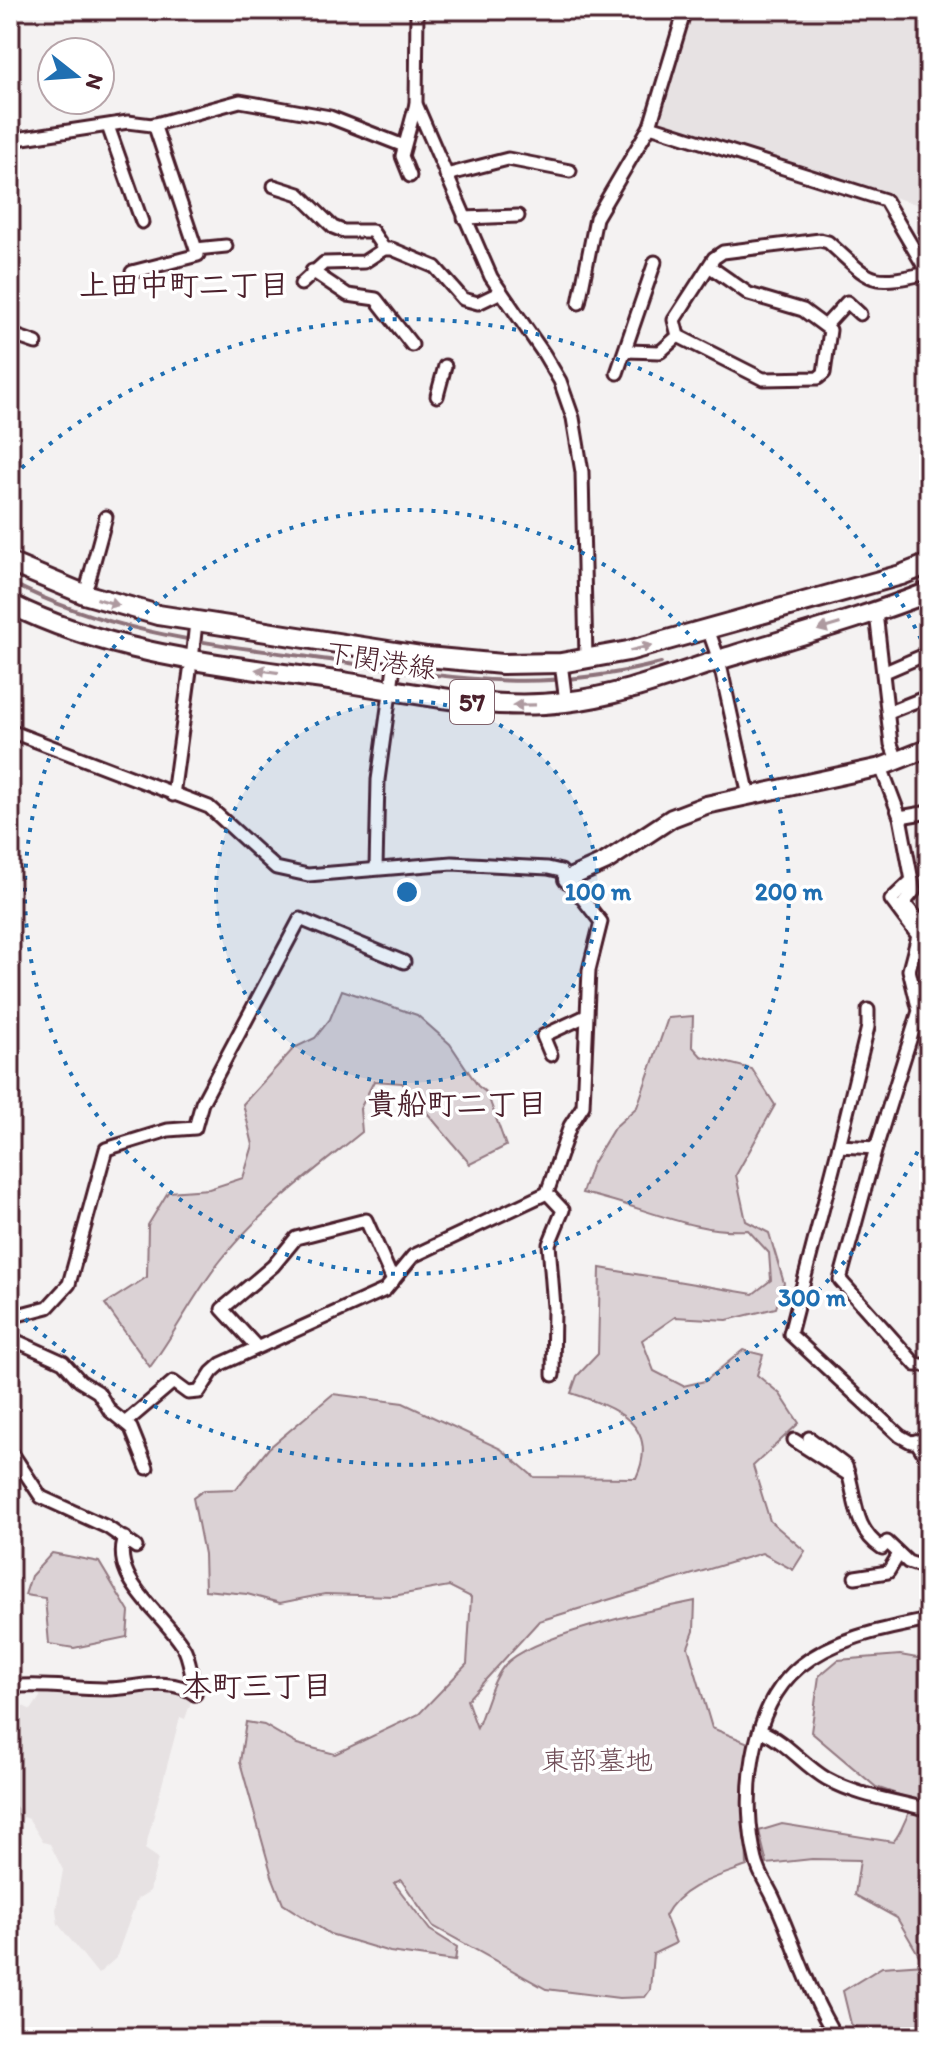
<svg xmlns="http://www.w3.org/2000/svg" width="939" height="2047" font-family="Itim,'Klee One',sans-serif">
	<rect width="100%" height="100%" fill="#f4f2f2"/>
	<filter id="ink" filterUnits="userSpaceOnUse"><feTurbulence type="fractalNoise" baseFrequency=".0125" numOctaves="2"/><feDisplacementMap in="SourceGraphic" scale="16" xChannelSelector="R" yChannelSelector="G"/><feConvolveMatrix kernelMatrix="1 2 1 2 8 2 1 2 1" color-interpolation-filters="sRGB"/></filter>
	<g filter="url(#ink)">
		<g fill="#e7e2e3">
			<polygon points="691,10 929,10 929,208 663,127 659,114"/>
			<polygon points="155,1688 189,1695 192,1699 185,1719 180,1717 145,1849 158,1858 150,1891 137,1899 116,1958 98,1974 58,1924 56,1910 63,1870 50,1844 43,1842 29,1819 24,1817 19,1823 10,1819 10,1699 31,1710 40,1697 39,1691 127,1693"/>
		</g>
		<g fill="#dbd2d5" stroke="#927880" stroke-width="2">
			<path d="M342,990L417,1015L450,1044L478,1086L487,1093L506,1146L470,1164L402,1083L374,1081L360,1109L362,1132C314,1171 259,1211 221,1260C194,1294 176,1332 150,1367L105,1304L147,1277L148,1225L168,1192L209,1189L243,1178L253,1145L243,1104L294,1048L315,1038L330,1019Z"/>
			<path d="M693,1016L692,1046L701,1056L752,1069L775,1105L736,1175L746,1221L769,1233L784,1283L776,1308L727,1320L675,1317L642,1340L654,1371L683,1386L705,1381L743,1350L763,1355L757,1375L780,1394L799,1423L753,1466L770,1521L805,1551L793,1570L762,1553L539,1621L467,1700L477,1728C485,1709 491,1682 504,1666C528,1636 655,1609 695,1601L694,1631L688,1647L712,1728L751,1744L744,1771L747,1866C717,1877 680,1886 665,1916L676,1943L653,1954L650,1990L645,1997L619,1998L546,1989L433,1926L401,1880L394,1883L430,1930L457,1947L455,1961L390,1952L330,1934L283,1904L272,1876L240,1762L246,1722L264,1725L297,1744L335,1754L419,1714L467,1664L471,1597L449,1586L393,1596L325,1594L280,1603L247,1594L205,1590L204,1554L193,1498L204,1490L236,1489L269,1448L333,1394L403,1403L501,1449L534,1477L636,1478C661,1424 614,1407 571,1393L577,1376L598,1354L600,1268L753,1294L771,1280L769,1253L748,1230C691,1234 638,1204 582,1193L591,1166L614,1128L637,1107L668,1018Z"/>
			<polygon points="52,1553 99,1562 129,1612 127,1637 74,1648 49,1644 45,1598 25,1595 31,1576"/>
			<path d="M900,1655L929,1660V2037H869L851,2024L843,1991L882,1967L924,1964L897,1918L855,1895L860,1860L812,1859L767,1864L759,1831L782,1824L893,1842C904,1830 906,1811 917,1801L876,1787L811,1732L819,1676L838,1660Z"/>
		</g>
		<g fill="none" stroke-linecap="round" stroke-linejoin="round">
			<path stroke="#8d727a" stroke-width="4" d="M10,582C103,631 205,643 308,657C438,675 529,697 661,663"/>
			<polyline stroke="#d2c8ca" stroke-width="11" stroke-dasharray="11 5.5" stroke-linecap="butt" points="10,1808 21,1820"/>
			<defs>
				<g id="street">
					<polyline points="417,10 416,104 491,277 544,354 560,381 573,418 582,472 586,659"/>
					<polyline points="108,126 142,222"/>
					<polyline points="650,126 885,200 929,275"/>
					<polyline points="10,140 128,122 152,125 240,101 330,117 404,146"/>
					<polyline points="446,175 508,159 570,171"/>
					<polyline points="410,176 402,156 416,104"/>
					<polyline points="274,186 299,194 333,227 343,231 372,231 384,249"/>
					<polyline points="464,218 518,216"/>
					<polyline points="196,249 226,246"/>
					<path d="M709,266L749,294L803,310L830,330L824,373L818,378L763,379L678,336L674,320L714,258L723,252L820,240L828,242C873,282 867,286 928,273"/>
					<polyline points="312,271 348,295 376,299 412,345"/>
					<polyline points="132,272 198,255 154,124"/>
					<polyline points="301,284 324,263 364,262 384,249 392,249 435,267 463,299 478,303 501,292"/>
					<polyline points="579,303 596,218 650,126 685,10"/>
					<polyline points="826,325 847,302 860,314"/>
					<polyline points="10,334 36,343"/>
					<polyline points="626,351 660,352 678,336"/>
					<polyline points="617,373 655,262"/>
					<polyline points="437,396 445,366"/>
					<polyline points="88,583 106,517"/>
					<polyline points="876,613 891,744 897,760"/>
					<polyline points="708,629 719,660 749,796"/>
					<polyline points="192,660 196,622"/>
					<polyline points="561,663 566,702"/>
					<polyline points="885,672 929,653"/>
					<polyline points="391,689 396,651"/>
					<polyline points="889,712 929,696"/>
					<polyline points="10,731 209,807 276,868 308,875 452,863 548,868 561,871 601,922 589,970 583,1106 570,1126 547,1193 413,1256 385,1290 221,1364 212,1372 199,1392 188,1393 173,1382 126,1422"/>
					<polyline points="881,767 900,817 914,891 904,903 929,932"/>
					<polyline points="173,795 190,671"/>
					<polyline points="900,817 929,812"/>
					<polyline points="376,868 378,780 389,700"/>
					<polyline points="912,880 891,900 918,936 909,970 919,1011 876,1148 839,1146 790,1334 900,1436 911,1442 929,1439"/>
					<polyline points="551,1055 543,1036 586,1016"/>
					<polyline points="839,1146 868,1027 868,1010"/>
					<polyline points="876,1148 840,1280 916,1365 929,1365"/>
					<polyline points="547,1193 563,1210 549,1244 554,1307 553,1375"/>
					<polyline points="10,1317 48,1307 69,1284 106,1149 168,1130 195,1128 202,1103 300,919 404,962"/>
					<polyline points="10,1338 63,1362 80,1381 98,1392 110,1411 131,1428 147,1468"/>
					<polyline points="256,1346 222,1309 273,1266 296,1238 366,1220 393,1281"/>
					<path d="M809,1438L846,1466C857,1497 852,1528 882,1548L887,1542L908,1562L929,1569"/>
					<polyline points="794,1440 849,1475"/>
					<polyline points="916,1441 929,1462"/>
					<polyline points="10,1450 41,1497 107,1527 136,1547"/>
					<path d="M125,1538C109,1580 168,1617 185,1650C191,1663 192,1680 195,1694"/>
					<polyline points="855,1577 888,1572 899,1554"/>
					<path d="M10,1687C41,1683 72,1689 103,1689C133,1690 168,1675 195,1694"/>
					<path d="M761,1731C787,1742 803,1765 827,1779C860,1797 894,1800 929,1810"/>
					<path d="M836,2037C809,1994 795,1945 774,1899C768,1886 759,1874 756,1860C741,1801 749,1709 799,1667C836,1637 884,1629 929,1620"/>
				</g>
				<polyline id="secondary" points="567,879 605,862 672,818 706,805 881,767 929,748"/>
				<g id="primary">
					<polyline points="10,563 84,594 158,615 427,657 502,664 561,663 628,651 901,575 929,564"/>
					<path d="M10,604C116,657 234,666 349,683C421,694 493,711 565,702C620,696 670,676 722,659C792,637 861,619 929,592"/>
				</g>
			</defs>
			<use href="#street" stroke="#4a1f2b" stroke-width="17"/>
			<use href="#secondary" stroke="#4a1f2b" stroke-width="22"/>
			<use href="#primary" stroke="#4a1f2b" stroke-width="24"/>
			<use href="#street" stroke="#fff" stroke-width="11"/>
			<use href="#secondary" stroke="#fff" stroke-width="16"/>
			<use href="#primary" stroke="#fff" stroke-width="18"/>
		</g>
		<defs><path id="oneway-solid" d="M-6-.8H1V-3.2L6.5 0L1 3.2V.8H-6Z" transform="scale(2)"/></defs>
		<g fill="#ae9aa0">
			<use href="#oneway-solid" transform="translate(108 602) rotate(17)"/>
			<use href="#oneway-solid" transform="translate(829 627) rotate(163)"/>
			<use href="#oneway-solid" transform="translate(641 648) rotate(-14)"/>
			<use href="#oneway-solid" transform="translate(267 671) rotate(-172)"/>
			<use href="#oneway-solid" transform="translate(524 705) rotate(179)"/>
		</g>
	</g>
	<circle cx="407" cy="892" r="191" fill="#1f6fb2" fill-opacity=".12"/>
	<g fill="none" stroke="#1f6fb2" stroke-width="4" stroke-dasharray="4 8">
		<circle cx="407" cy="892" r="191"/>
		<circle cx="407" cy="892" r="382"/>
		<path d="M928 1130A573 573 0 0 1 13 1308M13 476A573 573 0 0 1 928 654"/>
	</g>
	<g text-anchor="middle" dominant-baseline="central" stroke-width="7" stroke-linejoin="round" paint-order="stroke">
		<rect fill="#fff" stroke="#80626b" stroke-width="2" x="450" y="680" width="44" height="44" rx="6"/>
		<g font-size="26" font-weight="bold" fill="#4a1f2b">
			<text x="472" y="702">57</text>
		</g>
		<g font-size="28" fill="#4a1f2b" stroke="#fff">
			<text transform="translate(381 660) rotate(9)">下関港線</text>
		</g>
		<g font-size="28" fill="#6e4c56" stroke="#fff">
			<text x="597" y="1760">東部墓地</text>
		</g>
		<g font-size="30" font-weight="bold" fill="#4a1f2b" stroke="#fff">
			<text x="184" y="284">上田中町二丁目</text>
			<text x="457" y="1103">貴船町二丁目</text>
			<text x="257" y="1685">本町三丁目</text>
		</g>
	</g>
	<circle cx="407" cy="892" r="12" fill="#1f6fb2" stroke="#fff" stroke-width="4"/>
	<g font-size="24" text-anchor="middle" font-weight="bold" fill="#1f6fb2" stroke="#fff" stroke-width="7" stroke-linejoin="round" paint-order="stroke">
		<text x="598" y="900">100 m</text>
		<text x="789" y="900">200 m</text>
		<text x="812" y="1306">300 m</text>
	</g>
	<rect width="939" height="2047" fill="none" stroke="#fff" stroke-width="40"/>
	<rect x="20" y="20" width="899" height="2007" fill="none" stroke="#4a1f2b" stroke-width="3" filter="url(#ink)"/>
	<g transform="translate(76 76) rotate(107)"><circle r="38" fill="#ffffff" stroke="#b7a5aa" stroke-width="2"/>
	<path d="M0-6L14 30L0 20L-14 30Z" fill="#1f6fb2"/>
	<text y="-12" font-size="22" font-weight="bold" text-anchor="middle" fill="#4a1f2b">N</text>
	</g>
</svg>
